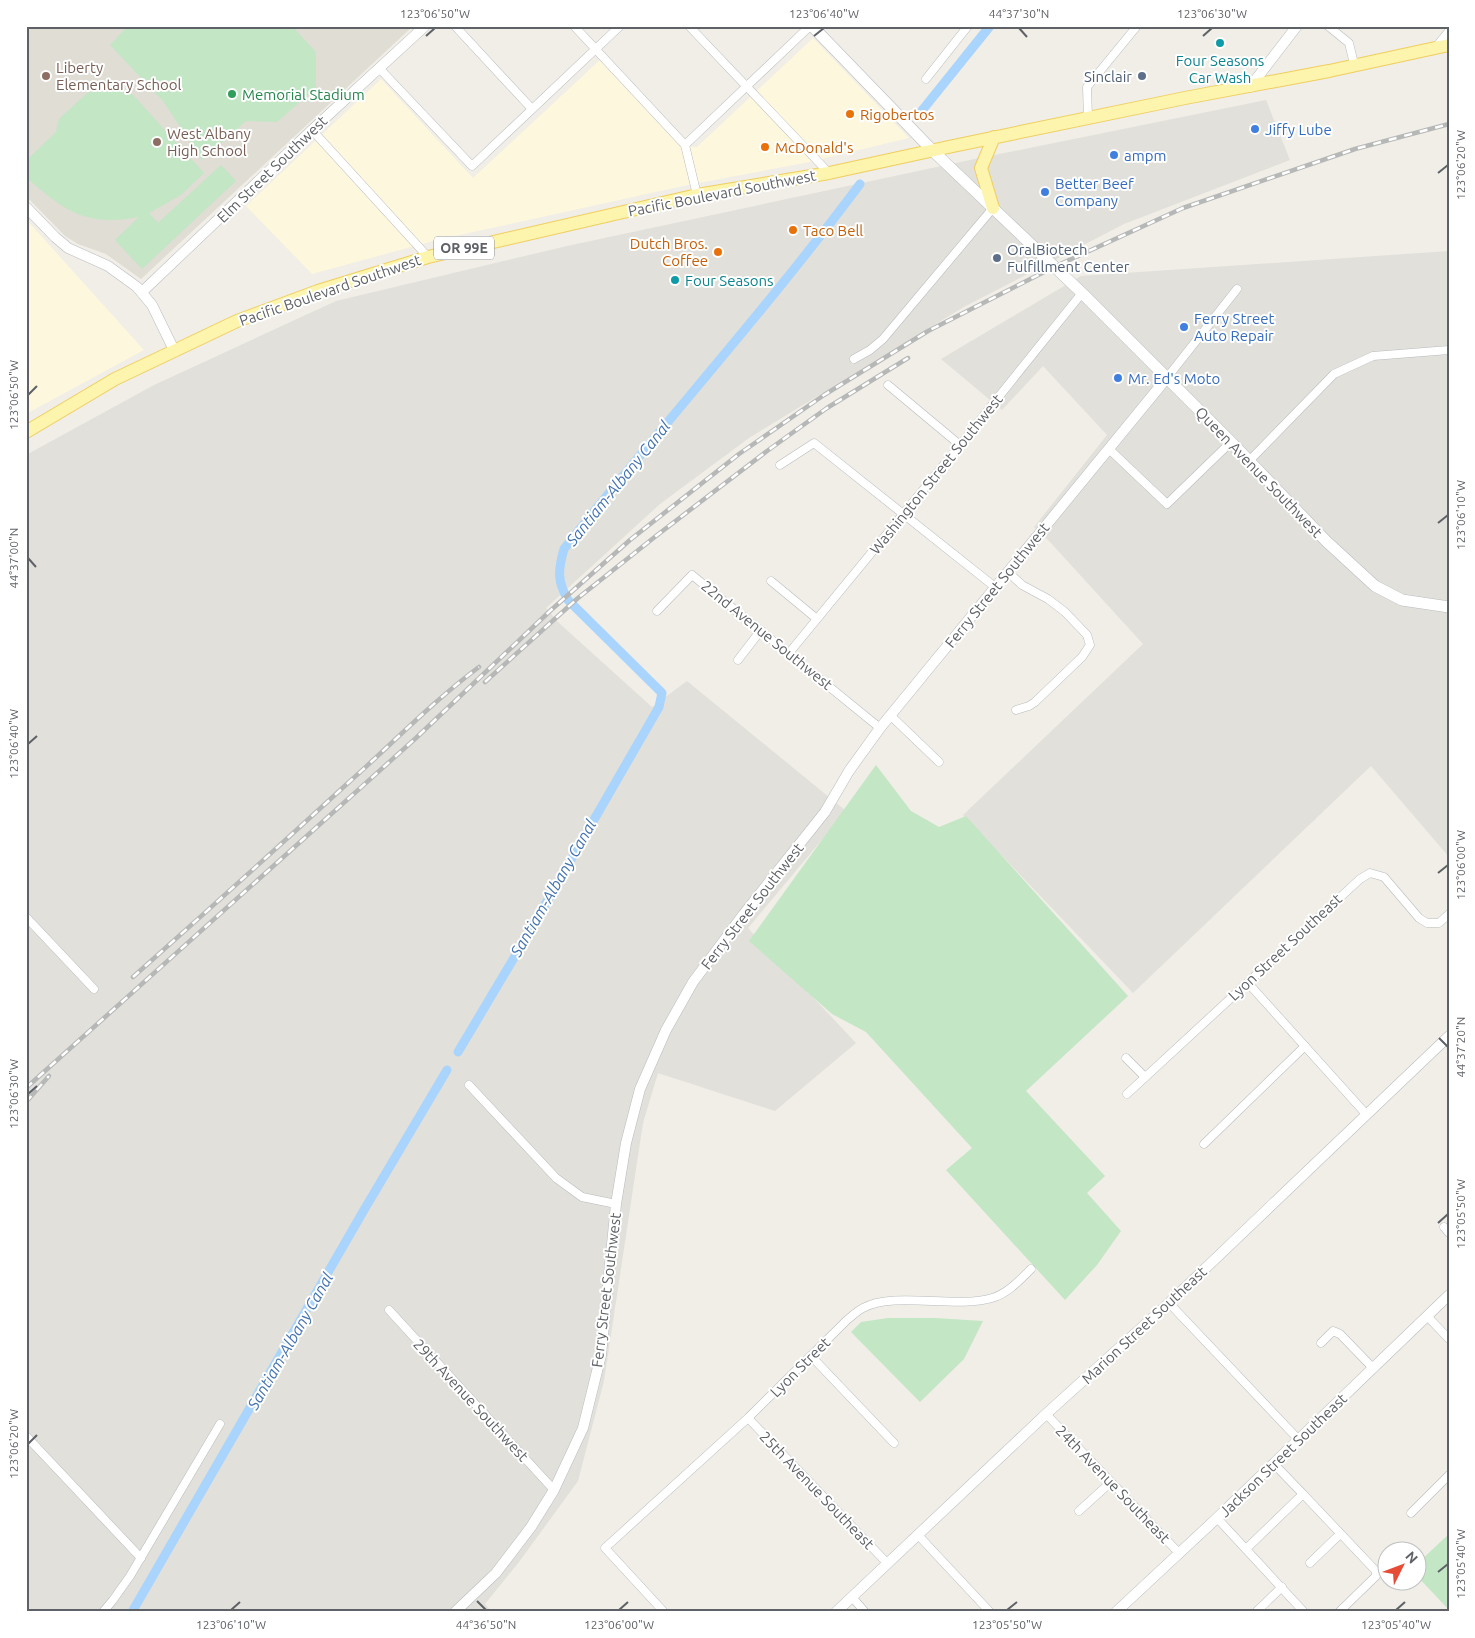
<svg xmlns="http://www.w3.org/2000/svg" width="1475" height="1638" font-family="Ubuntu,sans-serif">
	<rect width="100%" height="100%" fill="#f0eee6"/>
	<g fill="#fdf7dd">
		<polygon points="813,38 909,138 805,163 683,186 437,240 312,274 246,206 381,79 473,178 601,59 681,146 697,147"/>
		<polygon points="26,219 144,350 26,414"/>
	</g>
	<g fill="#e1e0da">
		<polygon points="1266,100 1290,160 1124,224 962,308 749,438 660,504 546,608 559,623 652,707 687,681 846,811 748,928 856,1043 775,1111 658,1073 643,1123 604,1381 578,1481 519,1562 485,1604 492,1612 26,1612 26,455 154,385 336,301 567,246 965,161"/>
		<polygon points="1449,251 1449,857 1371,766 1133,993 963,815 1143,644 1050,542 1034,527 1107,435 1043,366 1002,410 941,359 1081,276"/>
	</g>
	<polygon fill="#dfddd4" points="26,26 413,26 141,279 106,254 78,244 65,236 26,196"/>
	<g fill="#c3e6c5">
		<polygon points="122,26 292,26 316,52 316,88 277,122 246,121 202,160 163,101 110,45 125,29"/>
		<path d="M107,82L115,83L133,95L204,173L181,195L149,213L158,223L221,165L236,181L142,269L115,240L139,217C86,227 64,211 26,177V161L56,132L59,119L86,94Z"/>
		<polygon points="876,765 911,811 939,827 966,816 1128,996 1026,1091 1105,1176 1087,1193 1121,1231 1097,1265 1065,1300 946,1170 972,1148 866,1032 832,1014 749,941"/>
		<polygon points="888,1318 935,1318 983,1321 964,1359 920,1402 851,1332 861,1322"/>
		<polygon points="1449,1534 1449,1610 1418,1577 1418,1563"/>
	</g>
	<polygon fill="#a8d4fd" points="984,26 996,26 921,119 915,112"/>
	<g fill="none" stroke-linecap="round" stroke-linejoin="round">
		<g stroke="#a8d4fd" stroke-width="9">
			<path d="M458,1052L524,941L659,707L662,693L568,600C557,581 558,570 564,549C661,426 766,310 860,184"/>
			<polyline points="132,1612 364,1210 447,1070"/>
		</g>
		<defs>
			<g id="minor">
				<polyline points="455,26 532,109"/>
				<polyline points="574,26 685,145 697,195"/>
				<polyline points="689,26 829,173"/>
				<polyline points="1328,26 1349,43 1354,64"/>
				<polyline points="1436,47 1449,31"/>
				<polyline points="379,68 472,166 620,26"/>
				<polyline points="926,79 968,26"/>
				<polyline points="1088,118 1087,87 1137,26"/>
				<polyline points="312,130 428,257"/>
				<polyline points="685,145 810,26"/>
				<polyline points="854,359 870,350 883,339 993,208"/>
				<polyline points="1166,379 1237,289"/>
				<polyline points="888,385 960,445"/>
				<polyline points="1109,449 1167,504 1231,442"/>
				<polyline points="1249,461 1334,374 1373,356 1449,350"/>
				<polyline points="780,465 814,443 995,587"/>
				<polyline points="1008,572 1022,585 1048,599 1065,612 1087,635 1090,645 1082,657 1035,702 1029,706 1016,710"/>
				<polyline points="771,581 817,619"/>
				<polyline points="657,611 692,575 880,728"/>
				<polyline points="789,653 960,445 1082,293"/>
				<polyline points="738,660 761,630"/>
				<polyline points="890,715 939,762"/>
				<polyline points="26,917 94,989"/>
				<polyline points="1248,983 1366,1114"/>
				<polyline points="1126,1058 1145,1077"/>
				<polyline points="469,1085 556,1178 582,1197 616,1204"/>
				<polyline points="1127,1094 1360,879 1370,873 1384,877 1419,918 1427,923 1439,923 1449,914"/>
				<polyline points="1204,1144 1305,1046"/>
				<polyline points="1444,1227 1449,1233"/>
				<polyline points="1169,1303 1299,1440"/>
				<polyline points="389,1310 554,1490"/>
				<polyline points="1427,1316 1449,1339"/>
				<polyline points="1321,1343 1333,1331 1340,1334 1373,1368"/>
				<polyline points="811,1356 894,1443"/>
				<polyline points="1046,1414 1179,1553"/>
				<polyline points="748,1418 887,1563"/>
				<polyline points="26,1436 141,1558"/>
				<polyline points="1274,1464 1303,1494"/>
				<polyline points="1079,1511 1111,1482"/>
				<polyline points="1411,1513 1449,1475"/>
				<polyline points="1217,1518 1304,1612"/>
				<polyline points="918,1535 990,1612"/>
				<polyline points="1246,1549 1303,1494 1376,1571 1376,1576 1339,1612"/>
				<polyline points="1310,1563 1340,1534"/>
				<polyline points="852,1597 865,1612"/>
				<polyline points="103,1612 113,1600 130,1576 220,1424"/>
				<path d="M664,1612L605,1548L748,1418L847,1320C852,1316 857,1311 863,1308C895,1291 955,1309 992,1298C1007,1294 1020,1280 1031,1269"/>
				<polyline points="1256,1612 1282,1587"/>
			</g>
			<g id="tertiary">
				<polyline points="1250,87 1297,26"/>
				<polyline points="26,207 55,237 68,248 108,266 137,287 152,305 174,350"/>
				<polyline points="142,292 312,130 425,26"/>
				<polyline points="455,1612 496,1573 531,1527 554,1490 583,1428 601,1355 616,1204 626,1143 640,1089 666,1030 693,982 743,915 825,812 849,771 880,728 1166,379"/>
				<polyline points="836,1612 1046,1414 1169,1303 1449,1036"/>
				<polyline points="1116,1612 1217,1518 1449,1295"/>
			</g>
			<polyline id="secondary" points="812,26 932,150 1082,293 1231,442 1326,541 1375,586 1402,600 1449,607"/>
			<g id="primary">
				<polyline points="993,208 981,168 994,137"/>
				<polyline points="26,432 115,379 237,321 318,291 428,257 697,195 829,173 953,146 1185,98 1329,71 1449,45"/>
			</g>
		</defs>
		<use href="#minor" stroke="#b8bbbf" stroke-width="9"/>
		<use href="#tertiary" stroke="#b8bbbf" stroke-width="11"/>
		<use href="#secondary" stroke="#b9bcc1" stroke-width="12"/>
		<use href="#primary" stroke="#efce60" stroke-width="14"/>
		<use href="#minor" stroke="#fff" stroke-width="8"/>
		<use href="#tertiary" stroke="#fff" stroke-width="10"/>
		<use href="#secondary" stroke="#fff" stroke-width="11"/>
		<use href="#primary" stroke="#fdf4ad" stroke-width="12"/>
		<defs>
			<g id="rail">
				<polyline points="485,682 578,598 656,536 767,451 827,408 908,358"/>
				<path d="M133,977C205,913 277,848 348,783C392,744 432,702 479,667"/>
				<polyline points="26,1088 416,738 550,611 630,540 739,454 824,395 928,331 1054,267 1183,208 1355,149 1449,124"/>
				<polyline points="26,1102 49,1076"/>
			</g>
		</defs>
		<use href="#rail" stroke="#b6b7b7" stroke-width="4.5"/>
		<use href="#rail" stroke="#fff" stroke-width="2.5" stroke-dasharray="8" stroke-linecap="butt"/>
	</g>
	<path fill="none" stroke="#5e6166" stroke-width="2" d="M1019,28L1027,37M426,36L435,28M814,36L824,28M1203,36L1212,28M1438,173L1448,165M28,395L37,386M1438,523L1448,515M28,558L36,567M28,744L37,736M1438,873L1448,865M1439,1038L1448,1047M28,1094L37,1086M1438,1223L1448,1214M28,1444L37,1435M1438,1572L1448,1564M477,1601L486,1610M231,1610L240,1602M619,1610L628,1602M1007,1610L1017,1602M1396,1610L1405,1602"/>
	<g fill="#0f9aa8" stroke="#fff" stroke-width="2">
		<circle cx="1220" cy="43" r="5"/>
		<circle cx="675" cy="280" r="5"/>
	</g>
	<g fill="#8d6e63" stroke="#fff" stroke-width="2">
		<circle cx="46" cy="76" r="5"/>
		<circle cx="157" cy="142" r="5"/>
	</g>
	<g fill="#5c6f8a" stroke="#fff" stroke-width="2">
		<circle cx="1142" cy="76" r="5"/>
		<circle cx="997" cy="258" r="5"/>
	</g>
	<circle fill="#2e9e5b" stroke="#fff" stroke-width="2" cx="232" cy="94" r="5"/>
	<g fill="#e8710a" stroke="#fff" stroke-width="2">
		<circle cx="850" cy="114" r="5"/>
		<circle cx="765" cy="147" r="5"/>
		<circle cx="793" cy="230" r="5"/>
		<circle cx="718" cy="252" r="5"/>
	</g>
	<g fill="#3f7fe0" stroke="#fff" stroke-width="2">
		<circle cx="1255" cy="129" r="5"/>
		<circle cx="1114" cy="155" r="5"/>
		<circle cx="1045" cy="192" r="5"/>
		<circle cx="1184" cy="327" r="5"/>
		<circle cx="1118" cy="378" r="5"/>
	</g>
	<g text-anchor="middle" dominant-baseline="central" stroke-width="4" stroke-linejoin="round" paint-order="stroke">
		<rect fill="#fff" stroke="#8e9094" stroke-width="1" x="434" y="236.5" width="60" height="23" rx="4"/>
		<g font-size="14" font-weight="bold" fill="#5e6166">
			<text x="464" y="248">OR 99E</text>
		</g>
		<g font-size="15" fill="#0d838f" stroke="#fff">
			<text x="1220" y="60">Four Seasons<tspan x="1220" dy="17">Car Wash</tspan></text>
			<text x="685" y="280" text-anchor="start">Four Seasons</text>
		</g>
		<g font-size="15" fill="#785e54" stroke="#fff" text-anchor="start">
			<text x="56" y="67">Liberty<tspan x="56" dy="17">Elementary School</tspan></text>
			<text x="167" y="133">West Albany<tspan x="167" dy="17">High School</tspan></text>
		</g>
		<g font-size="15" fill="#4e5e75" stroke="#fff" text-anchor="end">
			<text x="1132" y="76">Sinclair</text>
			<text x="1007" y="249" text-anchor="start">OralBiotech<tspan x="1007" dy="17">Fulfillment Center</tspan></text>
		</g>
		<g font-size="15" fill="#27864d" stroke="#fff" text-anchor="start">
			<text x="242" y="94">Memorial Stadium</text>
		</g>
		<g font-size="15" fill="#c56008" stroke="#fff" text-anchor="start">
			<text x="860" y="114">Rigobertos</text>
			<text x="775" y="147">McDonald's</text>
			<text x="803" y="230">Taco Bell</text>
			<text x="708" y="243" text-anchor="end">Dutch Bros.<tspan x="708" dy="17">Coffee</tspan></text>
		</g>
		<g font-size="15" fill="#366cbe" stroke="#fff" text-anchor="start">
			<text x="1265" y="129">Jiffy Lube</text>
			<text x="1124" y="155">ampm</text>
			<text x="1055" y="183">Better Beef<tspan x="1055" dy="17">Company</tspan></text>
			<text x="1194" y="318">Ferry Street<tspan x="1194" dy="17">Auto Repair</tspan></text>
			<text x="1128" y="378">Mr. Ed's Moto</text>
		</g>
		<g font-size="15" fill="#5e6166" stroke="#fff">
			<text transform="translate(272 169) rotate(-44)">Elm Street Southwest</text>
			<text transform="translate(722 193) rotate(-11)">Pacific Boulevard Southwest</text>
			<text transform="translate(330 290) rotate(-19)">Pacific Boulevard Southwest</text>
			<text transform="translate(1259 472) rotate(46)">Queen Avenue Southwest</text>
			<text transform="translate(936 474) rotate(-51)">Washington Street Southwest</text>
			<text transform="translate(997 585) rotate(-51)">Ferry Street Southwest</text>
			<text transform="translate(767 635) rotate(39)">22nd Avenue Southwest</text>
			<text transform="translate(752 906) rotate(-52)">Ferry Street Southwest</text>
			<text transform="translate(1285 947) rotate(-43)">Lyon Street Southeast</text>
			<text transform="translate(606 1290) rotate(-83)">Ferry Street Southwest</text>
			<text transform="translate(1144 1325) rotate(-43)">Marion Street Southeast</text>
			<text transform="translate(800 1367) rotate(-45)">Lyon Street</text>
			<text transform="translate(471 1400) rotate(47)">29th Avenue Southwest</text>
			<text transform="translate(1283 1455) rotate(-44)">Jackson Street Southeast</text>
			<text transform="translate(1113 1484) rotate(46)">24th Avenue Southeast</text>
			<text transform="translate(817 1490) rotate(46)">25th Avenue Southeast</text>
		</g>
		<g font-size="16" font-style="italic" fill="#4473b0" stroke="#fff">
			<text transform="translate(618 483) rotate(-51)">Santiam-Albany Canal</text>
			<text transform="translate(553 888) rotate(-60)">Santiam-Albany Canal</text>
			<text transform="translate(290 1341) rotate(-60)">Santiam-Albany Canal</text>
		</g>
	</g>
	<rect width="1475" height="1638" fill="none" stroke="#ffffff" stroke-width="55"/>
	<g transform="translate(1402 1566) rotate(48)"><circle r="24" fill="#ffffff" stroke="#bfc0c2"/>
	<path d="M0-4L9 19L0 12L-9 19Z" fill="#e64c36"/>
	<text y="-8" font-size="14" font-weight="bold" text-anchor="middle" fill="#5e6166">N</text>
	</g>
	<rect x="28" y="28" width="1420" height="1582" fill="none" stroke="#5e6166" stroke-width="2"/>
	<g font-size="12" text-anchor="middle" fill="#5e6166">
		<text x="435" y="18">123°06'50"W</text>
		<text x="824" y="18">123°06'40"W</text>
		<text x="1019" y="18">44°37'30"N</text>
		<text x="1212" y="18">123°06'30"W</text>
		<text transform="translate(1461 165) rotate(-90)" y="4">123°06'20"W</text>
		<text transform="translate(14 395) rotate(-90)" y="4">123°06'50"W</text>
		<text transform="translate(1461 515) rotate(-90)" y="4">123°06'10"W</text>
		<text transform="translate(14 558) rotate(-90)" y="4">44°37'00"N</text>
		<text transform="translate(14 744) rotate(-90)" y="4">123°06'40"W</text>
		<text transform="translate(1461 865) rotate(-90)" y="4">123°06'00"W</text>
		<text transform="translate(1461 1047) rotate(-90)" y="4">44°37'20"N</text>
		<text transform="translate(14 1094) rotate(-90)" y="4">123°06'30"W</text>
		<text transform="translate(1461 1214) rotate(-90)" y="4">123°05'50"W</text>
		<text transform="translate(14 1444) rotate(-90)" y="4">123°06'20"W</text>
		<text transform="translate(1461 1564) rotate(-90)" y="4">123°05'40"W</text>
		<text x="231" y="1629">123°06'10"W</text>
		<text x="486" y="1629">44°36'50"N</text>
		<text x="619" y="1629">123°06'00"W</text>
		<text x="1007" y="1629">123°05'50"W</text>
		<text x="1396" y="1629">123°05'40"W</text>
	</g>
</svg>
